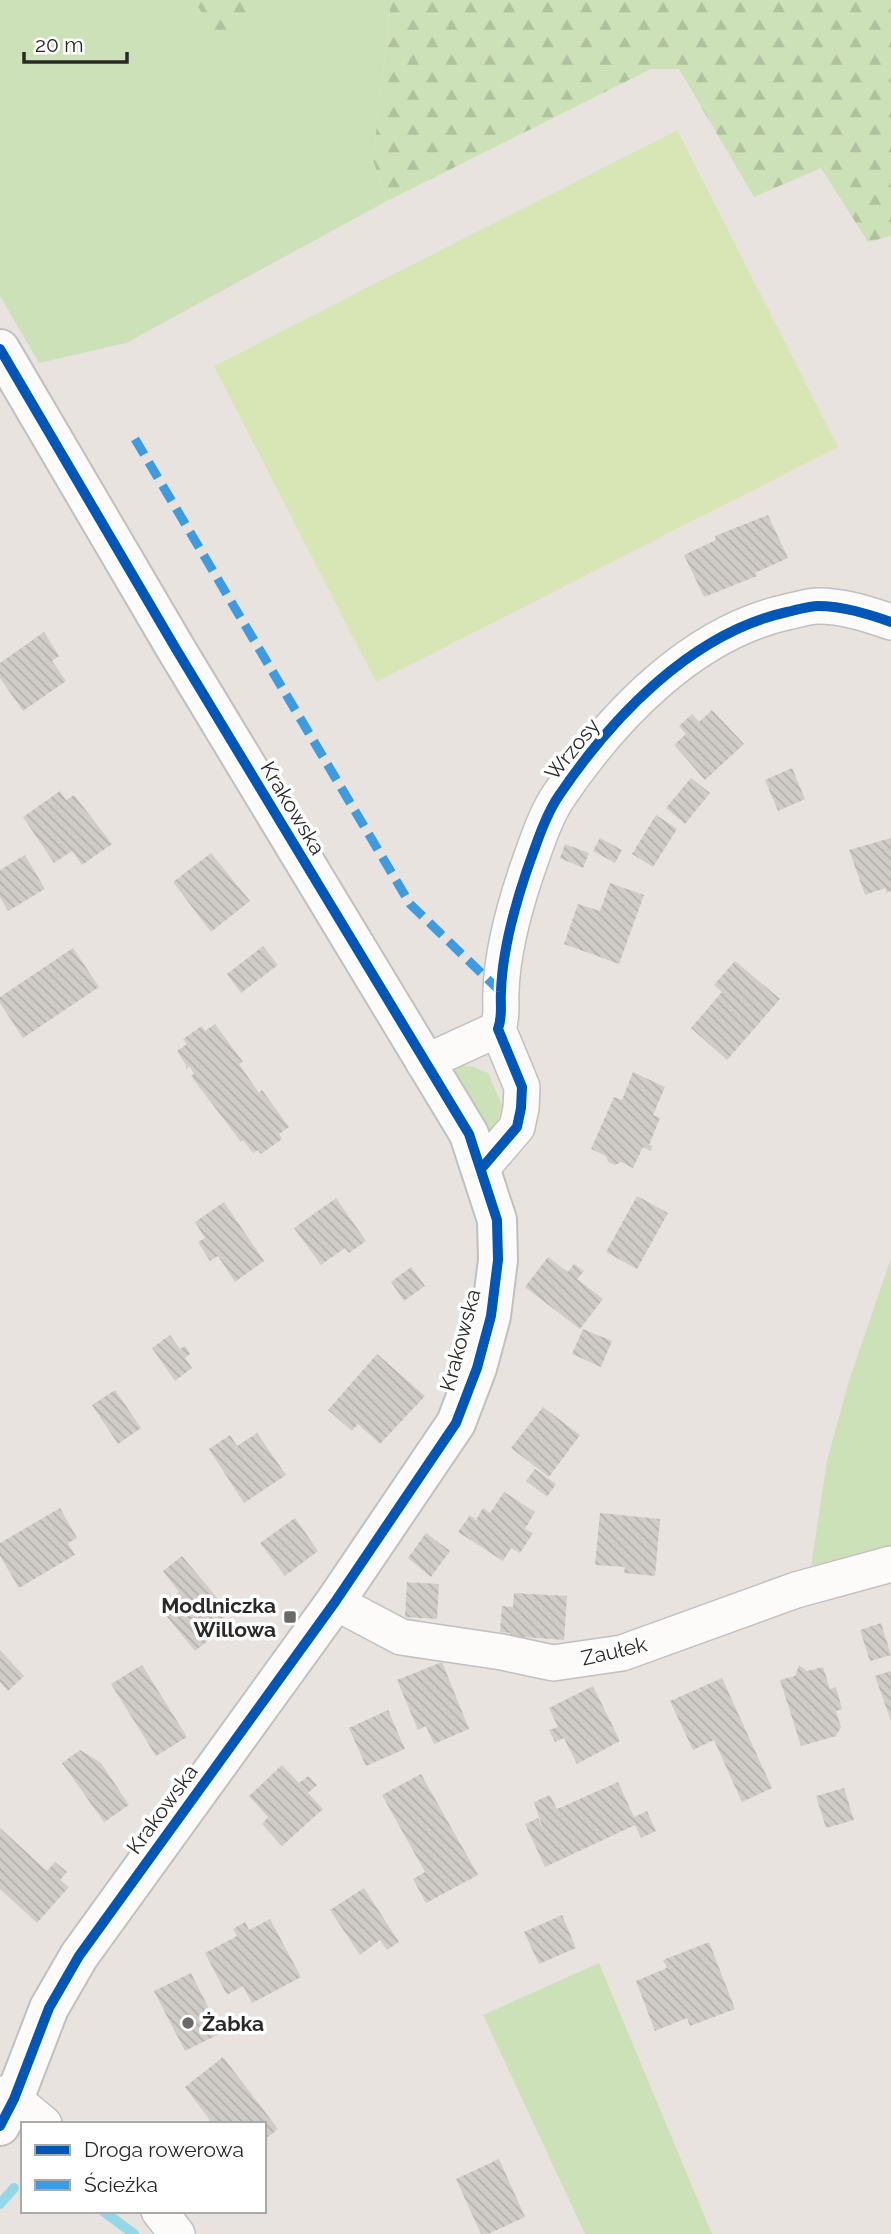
<svg xmlns="http://www.w3.org/2000/svg" width="891" height="2234" font-family="Raleway,sans-serif">
<style>
.grass{fill:#cde1b8}
.forest{fill:url(#forest-firs)}
.pitch{fill:#d8e5b5}
.lines{fill:none;stroke-linecap:round;stroke-linejoin:round}
.stream{stroke:#94d8e7;stroke-width:10}
.building{fill:url(#building-back-hatch)}
.minor-casing{stroke:#c1bfbf;stroke-width:38}
.tertiary-casing{stroke:#c1bfbf;stroke-width:42}
.minor{stroke:#fcfbfa;stroke-width:35}
.tertiary{stroke:#fcfbfa;stroke-width:38}
.quiet{stroke:#3d9ce1;stroke-width:9;stroke-dasharray:18 9;stroke-linecap:butt}
.cycleway-casing{stroke:#fff;stroke-width:15}
.cycleway{stroke:#0057b8;stroke-width:10}
.poi-dot{fill:#6c6a68;stroke:#fff;stroke-width:2.5}
.labels{text-anchor:middle;dominant-baseline:central;stroke-width:7;stroke-linejoin:round;paint-order:stroke}
.street-label{font-size:21px;fill:#292929;stroke:#fff}
.poi-label{font-size:21px;font-weight:bold;fill:#292929;stroke:#fff;text-anchor:end}
</style>
<defs>
<pattern id="forest-firs" width="22" height="20" patternUnits="userSpaceOnUse" patternTransform="scale(1.75)"><rect width="22" height="20" fill="#cde1b8"/><path d="M5 1l3.5 6h-7zM16 11l3.5 6h-7z" fill="#b0c19e"/></pattern>
<pattern id="building-back-hatch" width="6" height="6" patternUnits="userSpaceOnUse" patternTransform="scale(1.75)"><rect width="6" height="6" fill="#d0cdc9"/><path d="M-1 5l2 2M0 0l6 6M5-1l2 2" fill="none" stroke="#b3b0ad"/></pattern>
</defs>
<rect width="100%" height="100%" fill="#e8e3de"/>
<g class="grass">
<polygon points="0,0 391,0 373,160 387,201 126,343 39,363 0,296"/>
<polygon points="458,1065 471,1066 488,1073 502,1105 496,1127 487,1132 451,1072"/>
<polygon points="891,1258 891,1548 811,1566 827,1461 848,1384"/>
<polygon points="599,1963 712,2234 585,2234 483,2015"/>
</g>
<g class="forest">
<polygon points="194,0 246,0 258,20 219,41"/>
<polygon points="391,0 891,0 891,236 868,242 821,168 754,197 679,69 651,69 387,201 373,160"/>
</g>
<polygon class="pitch" points="677,130 838,447 376,682 214,366"/>
<g class="lines">
<g class="stream">
<polyline points="0,2204 14,2188"/>
<polyline points="103,2211 134,2234"/>
</g>
</g>
<g class="building">
<polygon points="768,515 788,558 755,573 757,576 704,597 684,555 716,540 715,536"/>
<polygon points="44,632 59,656 52,661 66,681 23,711 0,678 0,663"/>
<polygon points="712,710 744,744 705,780 674,745 686,734 679,726 692,714 699,722"/>
<polygon points="792,768 805,799 778,811 765,780"/>
<polygon points="691,778 710,793 685,824 666,808"/>
<polygon points="60,791 66,800 74,795 112,844 82,865 72,851 54,863 23,817"/>
<polygon points="656,815 677,829 653,867 632,854"/>
<polygon points="600,838 622,850 615,863 593,851"/>
<polygon points="891,838 891,891 887,893 885,888 865,895 849,850"/>
<polygon points="565,844 589,853 583,868 560,858"/>
<polygon points="211,853 250,901 211,932 173,882"/>
<polygon points="25,855 45,889 8,911 0,897 0,870"/>
<polygon points="610,883 644,895 619,964 564,944 578,904 600,911"/>
<polygon points="263,946 278,965 241,993 227,974"/>
<polygon points="73,948 99,987 23,1038 0,1003 0,997"/>
<polygon points="735,961 780,999 727,1060 691,1028 722,992 714,985"/>
<polygon points="215,1024 243,1062 239,1064 259,1093 262,1090 289,1127 279,1134 282,1139 261,1154 258,1150 253,1153 243,1140 241,1142 191,1076 194,1074 189,1066 186,1069 186,1065 177,1051 187,1044 183,1039 202,1026 205,1031"/>
<polygon points="633,1072 665,1087 653,1115 660,1118 649,1145 652,1146 651,1151 643,1147 633,1168 621,1162 615,1165 608,1162 606,1156 591,1149 614,1097 622,1100"/>
<polygon points="637,1196 668,1213 637,1269 606,1252"/>
<polygon points="336,1198 366,1241 349,1253 345,1248 321,1265 294,1228"/>
<polygon points="224,1202 264,1261 235,1282 218,1256 210,1261 198,1242 205,1238 195,1222"/>
<polygon points="548,1257 568,1272 574,1264 584,1271 577,1279 603,1299 580,1329 525,1287"/>
<polygon points="411,1267 425,1286 404,1301 391,1282"/>
<polygon points="583,1329 612,1341 601,1367 572,1354"/>
<polygon points="170,1335 180,1349 185,1346 190,1354 185,1358 192,1368 175,1381 152,1348"/>
<polygon points="377,1354 425,1396 380,1444 358,1424 352,1431 328,1410"/>
<polygon points="115,1390 141,1428 118,1444 92,1405"/>
<polygon points="543,1407 580,1435 549,1477 511,1448"/>
<polygon points="257,1433 286,1475 244,1503 209,1449 230,1435 237,1446"/>
<polygon points="535,1469 556,1484 547,1497 526,1481"/>
<polygon points="504,1492 535,1512 525,1529 533,1533 520,1553 511,1548 503,1561 458,1532 470,1515 476,1520 483,1508 490,1513"/>
<polygon points="60,1508 77,1538 68,1543 75,1555 19,1588 0,1556 0,1543"/>
<polygon points="600,1513 660,1519 655,1576 624,1573 625,1567 595,1565"/>
<polygon points="295,1518 318,1551 285,1576 260,1543"/>
<polygon points="426,1533 450,1551 431,1577 408,1558"/>
<polygon points="182,1556 230,1613 215,1625 220,1631 195,1651 160,1608 179,1592 163,1571"/>
<polygon points="407,1582 439,1584 437,1619 405,1617"/>
<polygon points="514,1593 567,1596 564,1640 510,1636 511,1633 500,1632 502,1606 513,1607"/>
<polygon points="881,1623 891,1655 870,1661 860,1630"/>
<polygon points="0,1650 24,1676 8,1691 0,1682"/>
<polygon points="442,1662 469,1729 434,1744 426,1726 418,1730 397,1680"/>
<polygon points="142,1665 187,1737 156,1756 111,1684"/>
<polygon points="799,1665 807,1671 823,1667 830,1689 836,1687 842,1709 836,1711 841,1727 836,1736 801,1746 780,1680 795,1676"/>
<polygon points="891,1671 891,1721 875,1676"/>
<polygon points="722,1678 772,1788 742,1802 714,1740 693,1750 670,1701"/>
<polygon points="593,1686 620,1741 577,1764 564,1738 555,1742 549,1730 558,1727 549,1708"/>
<polygon points="388,1710 405,1749 366,1766 349,1728"/>
<polygon points="80,1750 101,1763 129,1805 104,1822 62,1763"/>
<polygon points="282,1765 299,1783 308,1776 317,1785 308,1793 323,1809 282,1846 262,1824 268,1817 249,1796"/>
<polygon points="421,1774 478,1875 426,1903 413,1879 425,1872 382,1795"/>
<polygon points="618,1782 634,1817 647,1811 656,1831 641,1838 635,1825 545,1867 525,1824 538,1818 543,1829 534,1802 550,1795 557,1809"/>
<polygon points="844,1788 854,1820 826,1828 816,1796"/>
<polygon points="0,1828 47,1871 55,1862 67,1872 60,1880 69,1887 37,1923 0,1889"/>
<polygon points="364,1888 399,1942 387,1950 380,1940 360,1955 330,1910"/>
<polygon points="562,1915 576,1948 539,1964 524,1932"/>
<polygon points="270,1919 301,1977 252,2003 243,1986 227,1995 205,1953 237,1936 233,1929 245,1922 249,1930"/>
<polygon points="709,1942 735,2009 690,2026 687,2018 655,2031 636,1981 667,1968 663,1960"/>
<polygon points="191,1973 221,2033 185,2051 154,1991"/>
<polygon points="223,2057 278,2129 264,2140 264,2124 213,2124 185,2087"/>
<polygon points="499,2159 525,2217 488,2234 481,2234 456,2179"/>
</g>
<g class="lines">
<defs>
<g id="minor">
<polyline points="424,1063 498,1029"/>
<path d="M481,1169L517,1127L521,1108L522,1087L498,1029C503,1015 500,1006 501,992C502,954 514,909 526,873C535,848 545,815 560,794C613,716 692,633 787,612C797,610 808,606 818,606C843,606 868,614 891,622"/>
<polyline points="335,1602 401,1637 502,1652 553,1663 622,1653 796,1590 891,1564"/>
<polyline points="0,2094 14,2099 44,2124"/>
<polyline points="159,2211 177,2234"/>
</g>
<polyline id="tertiary" points="0,349 176,649 469,1134 497,1220 498,1260 491,1316 477,1368 456,1423 335,1602 79,1956 49,2008 14,2099 0,2126"/>
</defs>
<use href="#minor" class="minor-casing"/>
<use href="#tertiary" class="tertiary-casing"/>
<use href="#minor" class="minor"/>
<use href="#tertiary" class="tertiary"/>
<polyline class="quiet" points="135,439 410,904 501,992"/>
<defs>
<g id="cycleway">
<polyline points="0,349 176,649 469,1134 497,1220 498,1260 491,1316 477,1368 456,1423 335,1602 79,1956 49,2008 14,2099 0,2126"/>
<path d="M481,1169L517,1127L521,1108L522,1087L498,1029C503,1015 500,1006 501,992C502,954 514,909 526,873C535,848 545,815 560,794C613,716 692,633 787,612C797,610 808,606 818,606C843,606 868,614 891,622"/>
</g>
</defs>
<use href="#cycleway" class="cycleway-casing"/>
<use href="#cycleway" class="cycleway"/>
</g>
<g class="poi-dot">
<rect x="283" y="1610" width="14" height="14" rx="3.5"/>
<circle cx="188" cy="2023" r="7"/>
</g>
<g class="labels">
<g class="street-label">
<text transform="translate(572 749) rotate(-51)">Wrzosy</text>
<text transform="translate(293 808) rotate(59)">Krakowska</text>
<text transform="translate(460 1340) rotate(-75)">Krakowska</text>
<text transform="translate(614 1651) rotate(-13)">Zaułek</text>
<text transform="translate(162 1809) rotate(-54)">Krakowska</text>
</g>
<g class="poi-label">
<text x="276" y="1605">Modlniczka<tspan x="276" dy="24">Willowa</tspan></text>
<text x="202" y="2023" text-anchor="start">Żabka</text>
</g>
</g>
<rect x="21" y="2122" width="245" height="91" fill="#ffffff" stroke="#a9a9a9" stroke-width="2"/>
<rect x="35" y="2145" width="35" height="10" fill="#0057b8" stroke="#a9a9a9" stroke-width="2"/>
<text x="84" y="2157" font-size="21" fill="#292929">Droga rowerowa</text>
<rect x="35" y="2180" width="35" height="10" fill="#3d9ce1" stroke="#a9a9a9" stroke-width="2"/>
<text x="84" y="2192" font-size="21" fill="#292929">Ścieżka</text>
<path d="M24 52v10h103v-10" fill="none" stroke="#292929" stroke-width="3.5"/>
<text x="35" y="52" font-size="21" fill="#292929" stroke="#ffffff" stroke-width="5" paint-order="stroke">20 m</text>
</svg>
